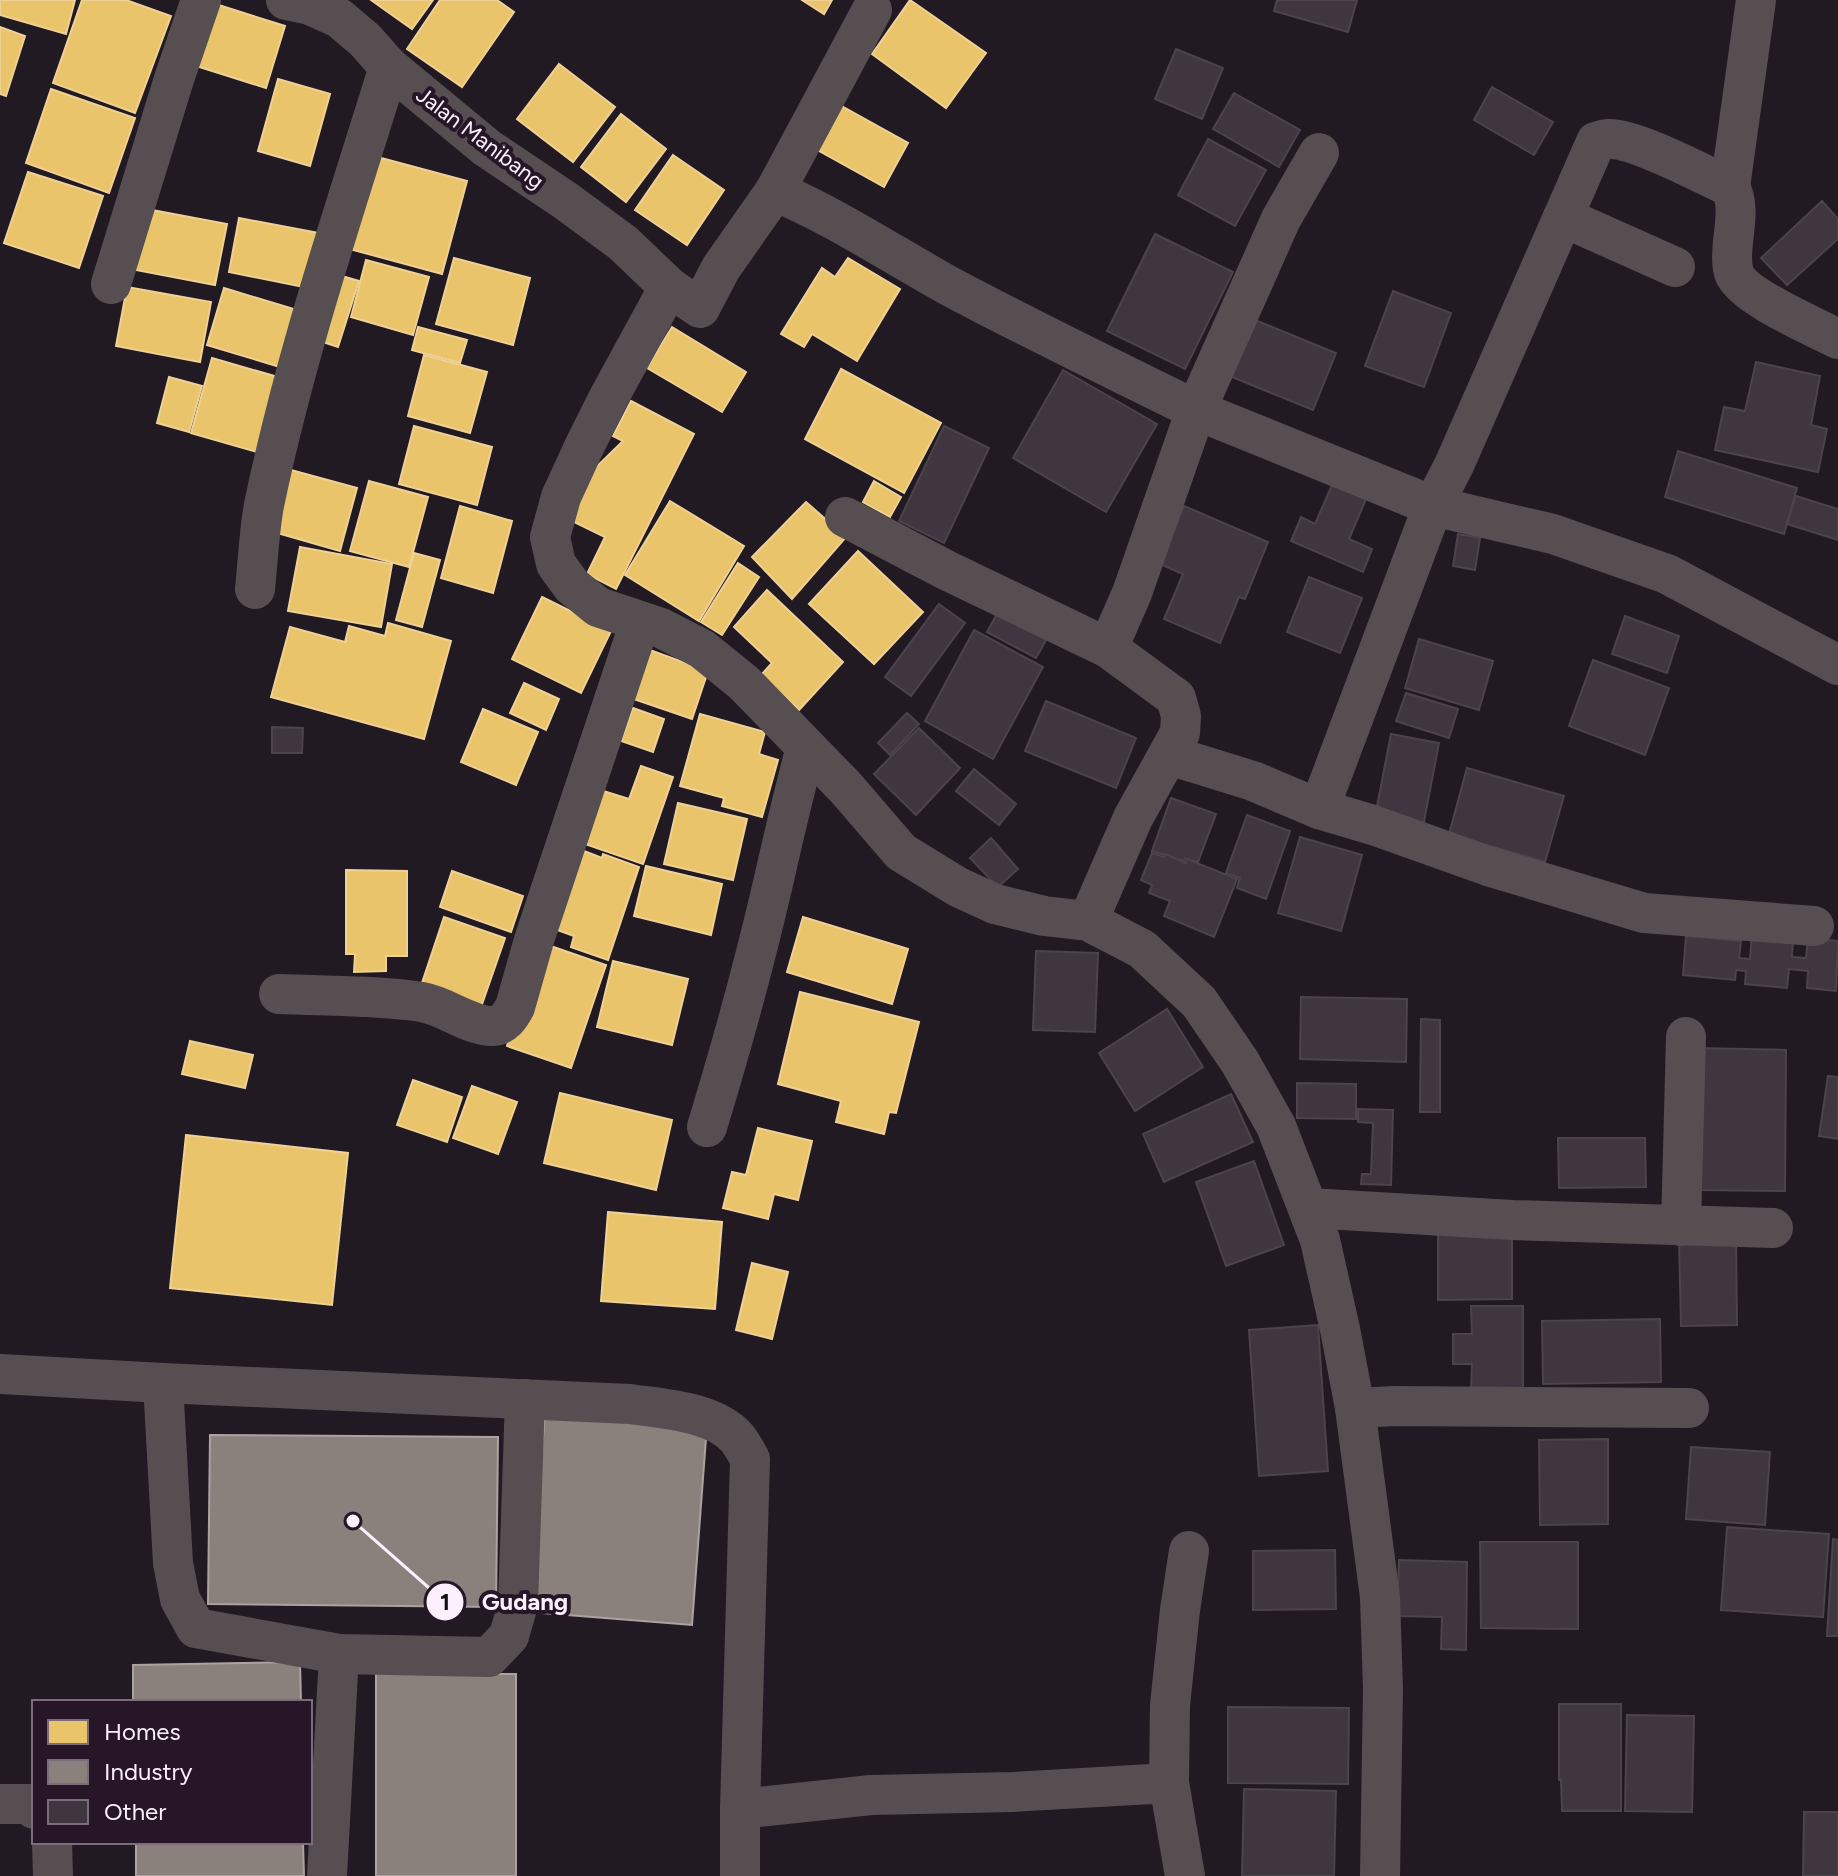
<svg xmlns="http://www.w3.org/2000/svg" width="1838" height="1876" font-family="Figtree,sans-serif">
<style>
.homes{fill:#e9c46a;stroke:#efd196;stroke-width:2}
.industry{fill:#8a817c;stroke:#aca2a2;stroke-width:2}
.building{fill:#3f3640;stroke:#4b444b;stroke-width:2}
.lines{fill:none;stroke-linecap:round;stroke-linejoin:round}
.minor{stroke:#574e51;stroke-width:40}
.labels{text-anchor:middle;dominant-baseline:central;stroke-width:8;stroke-linejoin:round;paint-order:stroke}
.street-label{font-size:22px;fill:#fcf0fc;stroke:#261627}
.leader{fill:none;stroke:#fcf0fc;stroke-width:3}
.callout-dot{fill:#fcf0fc;stroke:#261627;stroke-width:3}
.mark-label{font-size:24px;text-anchor:middle;font-weight:bold;fill:#111}
.callout-label{font-size:24px;text-anchor:middle;font-weight:bold;fill:#fcf0fc;stroke:#261627;stroke-width:8;stroke-linejoin:round;paint-order:stroke}
</style>
<rect width="100%" height="100%" fill="#221a23"/>
<g class="homes">
<polygon points="0,0 75,0 66,34 0,15"/>
<polygon points="82,0 126,0 171,16 135,113 53,83"/>
<polygon points="371,0 433,0 412,29"/>
<polygon points="440,0 497,0 514,12 462,87 407,49"/>
<polygon points="802,0 832,0 824,14"/>
<polygon points="910,0 986,53 946,108 872,54"/>
<polygon points="206,1 285,26 266,88 187,63"/>
<polygon points="0,27 25,36 6,96 0,94"/>
<polygon points="559,64 615,107 573,162 517,119"/>
<polygon points="278,79 330,94 310,166 258,151"/>
<polygon points="51,89 135,118 109,193 26,163"/>
<polygon points="838,104 908,143 884,187 814,148"/>
<polygon points="621,114 666,149 626,202 581,167"/>
<polygon points="370,155 467,181 442,274 346,248"/>
<polygon points="673,155 724,190 687,245 635,210"/>
<polygon points="28,172 103,196 79,268 4,243"/>
<polygon points="147,209 227,224 215,285 136,270"/>
<polygon points="239,218 319,233 309,288 229,272"/>
<polygon points="454,258 530,278 513,345 436,324"/>
<polygon points="848,258 900,289 857,361 812,334 804,347 781,334 822,268 835,277"/>
<polygon points="366,260 429,277 413,335 351,317"/>
<polygon points="335,274 359,281 338,347 314,339"/>
<polygon points="127,287 211,302 200,362 116,346"/>
<polygon points="224,288 300,311 283,368 207,345"/>
<polygon points="418,327 467,340 460,363 412,350"/>
<polygon points="672,327 746,372 722,412 647,368"/>
<polygon points="424,355 487,372 470,433 408,416"/>
<polygon points="212,358 278,377 257,452 191,433"/>
<polygon points="841,369 941,423 904,493 805,439"/>
<polygon points="169,377 202,386 189,432 157,423"/>
<polygon points="631,401 694,434 616,589 587,574 605,537 566,518 587,476 623,441 613,436"/>
<polygon points="414,426 492,447 477,505 399,484"/>
<polygon points="291,470 357,488 340,551 274,532"/>
<polygon points="369,481 428,497 409,567 350,551"/>
<polygon points="874,481 901,497 890,517 863,502"/>
<polygon points="670,501 744,546 699,621 625,575"/>
<polygon points="806,502 846,537 792,599 752,557"/>
<polygon points="460,506 512,521 493,593 441,578"/>
<polygon points="300,547 392,564 381,627 288,611"/>
<polygon points="858,551 923,612 874,664 809,604"/>
<polygon points="414,553 440,560 422,627 396,620"/>
<polygon points="738,563 759,577 722,635 701,622"/>
<polygon points="767,590 843,662 799,710 761,675 772,663 734,627"/>
<polygon points="542,597 611,631 581,693 512,659"/>
<polygon points="388,623 451,641 424,739 271,697 290,627 345,642 349,626 385,636"/>
<polygon points="647,649 708,671 692,719 631,698"/>
<polygon points="524,683 559,699 546,730 510,713"/>
<polygon points="633,708 664,719 653,752 621,741"/>
<polygon points="483,709 538,732 516,785 461,762"/>
<polygon points="700,714 765,732 759,754 778,760 762,817 722,806 724,798 680,786"/>
<polygon points="641,766 673,777 643,864 579,842 597,789 629,799"/>
<polygon points="678,803 747,819 733,880 664,864"/>
<polygon points="584,851 602,858 603,854 639,867 608,960 571,947 574,936 557,930"/>
<polygon points="646,866 722,884 711,935 634,916"/>
<polygon points="346,870 407,871 407,956 386,956 386,971 354,972 355,954 346,954"/>
<polygon points="452,871 523,896 511,932 440,907"/>
<polygon points="444,917 505,938 480,1010 420,989"/>
<polygon points="803,917 908,949 892,1004 787,972"/>
<polygon points="542,943 606,965 571,1068 507,1046"/>
<polygon points="613,961 688,979 672,1045 597,1027"/>
<polygon points="800,992 919,1022 896,1113 889,1112 884,1134 836,1122 841,1101 778,1084"/>
<polygon points="190,1041 253,1055 245,1088 182,1074"/>
<polygon points="413,1080 462,1097 447,1142 397,1125"/>
<polygon points="472,1086 517,1102 498,1154 453,1138"/>
<polygon points="560,1093 672,1120 656,1190 544,1163"/>
<polygon points="758,1128 812,1141 798,1200 774,1194 768,1219 723,1208 732,1172 746,1175"/>
<polygon points="186,1135 348,1153 332,1305 170,1288"/>
<polygon points="608,1212 722,1222 715,1309 601,1301"/>
<polygon points="752,1263 788,1272 772,1339 736,1330"/>
</g>
<g class="industry">
<polygon points="545,1412 707,1425 692,1625 530,1612"/>
<polygon points="210,1435 498,1437 496,1607 208,1604"/>
<polygon points="300,1662 301,1702 133,1702 133,1665"/>
<rect x="376" y="1674" width="140" height="202"/>
<polygon points="136,1842 303,1842 304,1876 136,1876"/>
</g>
<g class="building">
<polygon points="1277,0 1357,0 1348,32 1274,11"/>
<polygon points="1176,49 1223,68 1202,119 1155,99"/>
<polygon points="1492,87 1553,122 1534,155 1474,120"/>
<polygon points="1234,93 1300,130 1279,167 1213,129"/>
<polygon points="1208,139 1266,170 1235,226 1178,195"/>
<polygon points="1822,201 1838,219 1838,239 1787,285 1761,258"/>
<polygon points="1155,234 1233,272 1185,369 1107,331"/>
<polygon points="1393,291 1451,313 1424,387 1365,366"/>
<polygon points="1250,318 1336,353 1313,410 1227,375"/>
<polygon points="1756,362 1820,376 1811,425 1827,429 1818,472 1715,450 1724,407 1745,411"/>
<polygon points="1063,370 1157,424 1106,512 1013,458"/>
<polygon points="944,426 989,448 944,543 899,521"/>
<polygon points="1678,451 1797,488 1784,534 1665,497"/>
<polygon points="1332,485 1366,499 1349,539 1372,549 1363,572 1291,541 1301,517 1315,524"/>
<polygon points="1796,496 1838,509 1838,540 1787,524"/>
<polygon points="1184,506 1268,542 1245,599 1239,597 1220,643 1164,619 1183,574 1160,564"/>
<polygon points="1458,534 1480,538 1475,570 1453,566"/>
<polygon points="1309,577 1362,598 1340,653 1287,632"/>
<polygon points="1004,601 1053,628 1036,658 987,632"/>
<polygon points="939,604 965,623 911,696 885,677"/>
<polygon points="1625,616 1679,636 1667,673 1612,654"/>
<polygon points="974,630 1043,667 993,759 925,721"/>
<polygon points="1419,639 1493,661 1479,710 1405,688"/>
<polygon points="1593,660 1669,688 1645,755 1569,726"/>
<polygon points="1406,693 1458,709 1449,738 1396,721"/>
<polygon points="1046,701 1136,738 1116,788 1025,751"/>
<polygon points="907,713 919,724 890,755 878,743"/>
<polygon points="272,727 303,728 302,753 272,753"/>
<polygon points="919,728 960,768 916,815 874,774"/>
<polygon points="1391,734 1439,743 1422,832 1374,822"/>
<polygon points="1467,768 1564,796 1545,862 1449,834"/>
<polygon points="974,769 1016,804 999,825 956,791"/>
<polygon points="1171,798 1216,814 1198,862 1185,858 1184,861 1152,851"/>
<polygon points="1247,815 1290,831 1266,899 1237,888 1240,878 1226,873"/>
<polygon points="1300,837 1362,855 1341,931 1278,913"/>
<polygon points="991,838 1018,869 998,887 970,858"/>
<polygon points="1152,853 1164,857 1165,854 1186,863 1187,859 1237,879 1214,937 1164,916 1170,901 1149,893 1152,885 1141,880"/>
<polygon points="1752,935 1793,938 1792,957 1806,958 1808,938 1838,941 1836,991 1807,988 1808,971 1789,969 1787,988 1745,984 1746,971 1736,970 1735,980 1683,975 1686,936 1741,941 1739,958 1750,959"/>
<polygon points="1036,951 1098,953 1095,1032 1033,1030"/>
<polygon points="1301,997 1407,999 1406,1062 1300,1059"/>
<polygon points="1167,1009 1203,1067 1135,1111 1099,1053"/>
<polygon points="1421,1019 1440,1020 1440,1112 1420,1112"/>
<polygon points="1698,1048 1786,1050 1785,1191 1697,1190"/>
<polygon points="1828,1076 1838,1077 1838,1139 1819,1136"/>
<polygon points="1297,1083 1356,1084 1356,1119 1297,1118"/>
<polygon points="1231,1094 1253,1142 1164,1182 1143,1134"/>
<polygon points="1358,1109 1393,1110 1391,1185 1361,1184 1362,1174 1371,1174 1373,1123 1358,1122"/>
<polygon points="1558,1138 1645,1138 1646,1187 1559,1188"/>
<polygon points="1254,1161 1284,1245 1226,1266 1196,1182"/>
<polygon points="1438,1221 1512,1221 1512,1299 1438,1300"/>
<polygon points="1736,1239 1737,1325 1681,1326 1679,1240"/>
<polygon points="1471,1306 1523,1306 1523,1392 1471,1392 1472,1364 1453,1364 1453,1334 1472,1334"/>
<polygon points="1660,1319 1661,1382 1543,1384 1542,1321"/>
<polygon points="1318,1325 1328,1471 1259,1476 1249,1330"/>
<polygon points="1608,1439 1608,1524 1540,1525 1539,1440"/>
<polygon points="1691,1447 1770,1452 1765,1525 1686,1519"/>
<polygon points="1727,1527 1829,1534 1823,1617 1721,1610"/>
<polygon points="1833,1539 1838,1540 1838,1636 1827,1636"/>
<polygon points="1480,1542 1578,1542 1578,1629 1481,1628"/>
<polygon points="1335,1550 1336,1609 1253,1610 1253,1551"/>
<polygon points="1399,1560 1467,1562 1466,1650 1441,1649 1442,1617 1397,1616"/>
<polygon points="1559,1704 1621,1704 1621,1811 1562,1811 1561,1780 1559,1780"/>
<polygon points="1228,1707 1349,1708 1348,1784 1228,1783"/>
<polygon points="1627,1715 1694,1716 1692,1812 1625,1811"/>
<polygon points="1244,1789 1336,1791 1334,1876 1242,1876"/>
<polygon points="1804,1812 1838,1812 1838,1876 1803,1876"/>
</g>
<g class="lines">
<g class="minor">
<path d="M286,0L310,5L339,18L365,40L389,67L487,148L566,201L623,243L669,287L700,308L721,268L775,191C836,217 893,255 951,287C1032,330 1114,370 1196,410L1132,593L1108,648L1176,698L1181,716L1180,733L1133,818L1088,921"/>
<polyline points="1319,153 1281,219 1196,410 1433,506 1553,534 1667,574 1838,665"/>
<polyline points="1730,187 1756,0"/>
<polyline points="775,191 872,10"/>
<polyline points="1563,217 1675,267"/>
<polyline points="111,284 174,79 201,0"/>
<polyline points="669,287 609,397 584,447 561,497 550,537 556,564 572,586 598,607 661,628 702,649 744,683 846,788 901,852 958,887 995,904 1044,916 1088,921 1142,949 1199,1002 1240,1062 1276,1126 1320,1240 1340,1329 1355,1408 1380,1597 1383,1689 1380,1876"/>
<polyline points="845,517 946,570 1108,648"/>
<path d="M255,589C258,561 259,532 264,505C295,356 344,212 389,67"/>
<path d="M1169,755L1253,781L1319,809L1433,506L1455,463L1596,142C1600,141 1604,139 1608,139C1633,137 1705,175 1730,187C1739,203 1735,223 1733,242C1732,251 1731,263 1734,273C1742,296 1815,327 1838,339"/>
<polyline points="1319,809 1373,825 1488,866 1644,913 1814,926"/>
<path d="M279,994C326,996 375,995 422,1002C445,1006 470,1026 492,1026C504,1026 510,1016 515,1007L534,940L640,622"/>
<path d="M707,1127C732,1045 755,962 774,879C784,835 794,791 806,748"/>
<polyline points="1309,1208 1512,1220 1773,1228"/>
<polyline points="1681,1226 1686,1037"/>
<path d="M0,1374L163,1383L630,1404C663,1409 713,1411 737,1438C742,1444 746,1452 750,1459L740,1809V1876"/>
<polyline points="163,1383 173,1563 180,1599 196,1628 339,1654 489,1657 509,1636 518,1604 525,1399"/>
<polyline points="1355,1408 1395,1406 1689,1408"/>
<polyline points="1169,1783 1170,1705 1180,1610 1189,1551"/>
<polyline points="0,1804 30,1804 34,1809"/>
<polyline points="740,1809 871,1795 1013,1792 1169,1783 1185,1876"/>
<polyline points="52,1842 53,1876"/>
<polyline points="327,1876 339,1654"/>
</g>
</g>
<g class="labels">
<g class="street-label">
<text transform="translate(480 138) rotate(37)">Jalan Manibang</text>
</g>
</g>
<path class="leader" d="M353 1521L445 1602"/>
<g class="callout-dot">
<circle cx="353" cy="1521" r="8"/>
<circle cx="445" cy="1602" r="20"/>
</g>
<g class="mark-label">
<text x="445" y="1610">1</text>
</g>
<g class="callout-label">
<text x="525" y="1610">Gudang</text>
</g>
<rect x="32" y="1700" width="280" height="144" fill="#261627" stroke="#7c6d7c" stroke-width="2"/>
<rect x="48" y="1720" width="40" height="24" fill="#e9c46a" stroke="#7c6d7c" stroke-width="2"/>
<text x="104" y="1740" font-size="24" fill="#fcf0fc">Homes</text>
<rect x="48" y="1760" width="40" height="24" fill="#8a817c" stroke="#7c6d7c" stroke-width="2"/>
<text x="104" y="1780" font-size="24" fill="#fcf0fc">Industry</text>
<rect x="48" y="1800" width="40" height="24" fill="#3f3640" stroke="#7c6d7c" stroke-width="2"/>
<text x="104" y="1820" font-size="24" fill="#fcf0fc">Other</text>
</svg>
